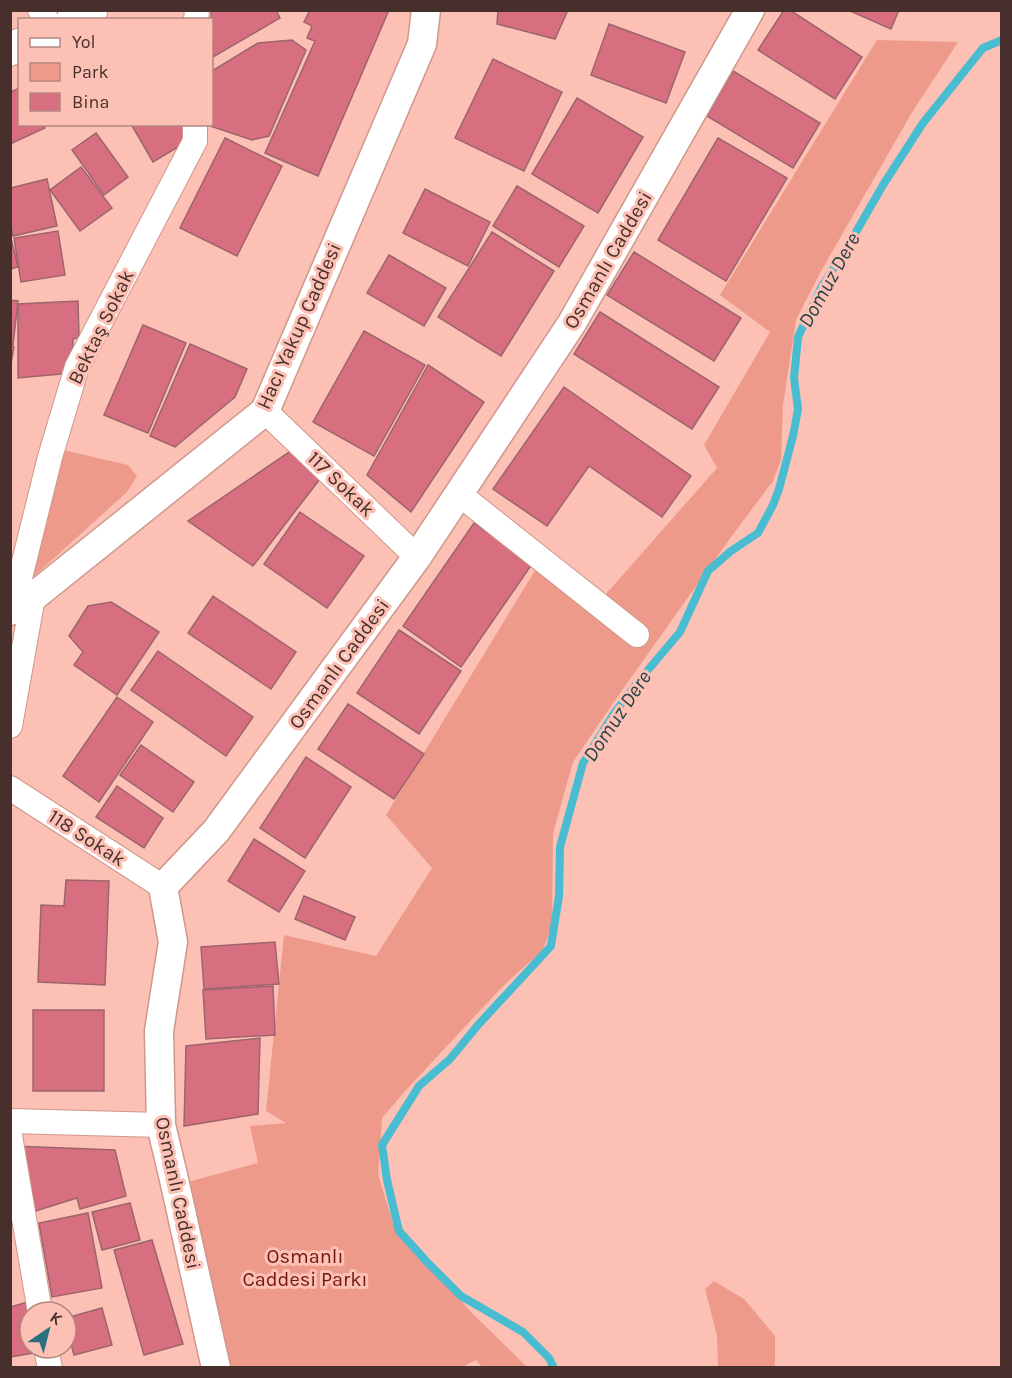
<svg xmlns="http://www.w3.org/2000/svg" width="1012" height="1378" font-family="Karla,sans-serif">
<style>
.green{fill:#ee9a8a}
.lines{fill:none;stroke-linecap:round;stroke-linejoin:round}
.stream{stroke:#48bcd0;stroke-width:8}
.building{fill:#d86f80;stroke:#9c656c;stroke-width:1.5}
.minor-casing{stroke:#cf978c;stroke-width:26}
.tertiary-casing{stroke:#cf978c;stroke-width:31}
.secondary-casing{stroke:#cf978c;stroke-width:35}
.minor{stroke:#fff;stroke-width:24}
.tertiary{stroke:#fff;stroke-width:28}
.secondary{stroke:#fff;stroke-width:33}
.labels{text-anchor:middle;dominant-baseline:central;stroke-width:6;stroke-linejoin:round;paint-order:stroke}
.street-label{font-size:20px;fill:#47302b;stroke:#fcc0b5}
.park-label{font-size:20px;fill:#74160a;stroke:#fcc0b5}
.water-label{font-size:21px;font-style:italic;fill:#284247;stroke:#fcc0b5}
</style>
<rect width="100%" height="100%" fill="#fcc0b5"/>
<g class="green">
<polygon points="877,40 958,42 911,114 820,273 796,320 783,405 781,460 773,481 731,537 618,696 573,762 553,833 552,927 542,951 502,987 406,1090 382,1118 378,1174 393,1223 470,1311 527,1367 482,1367 476,1360 460,1368 226,1367 184,1183 258,1163 250,1126 286,1123 266,1111 284,935 376,956 432,868 386,815 539,564 606,594 717,468 704,445 770,332 720,295"/>
<polygon points="63,450 128,465 137,476 127,492 32,578"/>
<polygon points="714,1281 744,1299 775,1336 775,1367 718,1367 717,1336 705,1289"/>
</g>
<g class="lines">
<polyline class="stream" points="554,1368 549,1358 523,1332 461,1296 427,1262 399,1231 387,1180 382,1145 419,1086 450,1059 478,1025 551,946 559,896 560,847 583,763 613,715 637,683 680,632 708,571 731,551 758,533 773,505 779,489 793,436 798,409 794,378 798,337 821,288 849,244 883,185 923,123 983,48 1002,40"/>
</g>
<g class="building">
<polygon points="211,10 276,10 280,18 213,57"/>
<polygon points="310,10 389,10 318,176 265,153 315,41 307,38 312,26 304,22"/>
<polygon points="498,10 568,10 555,39 497,24"/>
<polygon points="784,10 790,10 862,57 835,99 758,50"/>
<polygon points="848,10 899,10 891,29"/>
<polygon points="609,24 685,52 666,103 591,75"/>
<polygon points="292,40 306,50 269,136 252,140 207,125 212,124 212,71 258,43"/>
<polygon points="493,59 562,92 524,171 455,138"/>
<polygon points="733,71 820,123 793,168 707,116"/>
<polygon points="20,88 20,124 43,124 45,128 10,144 10,92"/>
<polygon points="577,98 643,137 598,213 532,174"/>
<polygon points="131,124 188,124 188,141 153,162"/>
<polygon points="96,133 128,177 104,195 72,150"/>
<polygon points="225,138 282,166 237,256 180,228"/>
<polygon points="718,138 787,178 726,281 658,240"/>
<polygon points="81,167 112,208 80,231 50,190"/>
<polygon points="47,179 57,226 13,236 10,223 10,188"/>
<polygon points="517,186 584,226 559,267 493,226"/>
<polygon points="425,189 490,222 468,266 403,233"/>
<polygon points="58,231 65,275 21,282 14,238"/>
<polygon points="492,232 554,271 501,356 438,317"/>
<polygon points="10,234 18,267 10,269"/>
<polygon points="634,252 741,318 714,361 607,295"/>
<polygon points="389,255 446,288 424,326 367,293"/>
<polygon points="10,300 18,301 13,345 10,344"/>
<polygon points="78,301 79,337 73,339 72,373 18,378 18,304"/>
<polygon points="600,312 719,387 692,429 574,354"/>
<polygon points="143,325 186,343 148,433 104,415"/>
<polygon points="364,331 425,365 374,456 313,422"/>
<polygon points="190,344 247,369 235,397 175,447 150,436"/>
<polygon points="10,346 14,347 10,369"/>
<polygon points="428,365 484,402 411,512 367,475"/>
<polygon points="564,387 691,476 662,517 589,466 547,526 493,489"/>
<polygon points="295,448 323,475 253,566 188,521"/>
<polygon points="300,512 364,556 327,608 264,564"/>
<polygon points="474,523 532,564 461,667 403,626"/>
<polygon points="213,596 296,652 271,689 188,633"/>
<polygon points="111,602 159,632 117,695 74,665 83,652 69,636 88,606"/>
<polygon points="399,630 461,671 419,734 357,693"/>
<polygon points="158,651 253,717 226,756 131,690"/>
<polygon points="117,697 153,722 99,802 63,776"/>
<polygon points="348,704 424,754 394,799 318,749"/>
<polygon points="141,745 194,782 173,812 120,775"/>
<polygon points="306,757 351,787 305,858 260,828"/>
<polygon points="117,786 163,818 144,848 96,817"/>
<polygon points="254,839 305,871 279,912 228,881"/>
<polygon points="66,880 109,881 105,985 38,982 41,905 64,906"/>
<polygon points="304,896 355,917 345,940 295,919"/>
<polygon points="275,942 279,984 204,989 201,947"/>
<polygon points="273,986 275,1035 206,1039 203,990"/>
<rect x="33" y="1010" width="71" height="81"/>
<polygon points="260,1038 258,1114 184,1126 186,1046"/>
<polygon points="13,1146 115,1150 126,1196 80,1209 77,1198 29,1213"/>
<polygon points="130,1203 140,1240 102,1250 92,1212"/>
<polygon points="88,1213 102,1288 52,1297 39,1223"/>
<polygon points="152,1240 183,1344 144,1355 114,1250"/>
<polygon points="31,1301 30,1348 39,1348 39,1352 10,1357 10,1307"/>
<polygon points="102,1308 112,1345 74,1355 66,1325 66,1318"/>
</g>
<g class="lines">
<defs>
<g id="minor">
<polyline points="40,10 47,20"/>
<polyline points="196,20 197,10"/>
<polyline points="265,411 417,557"/>
<polyline points="459,494 637,635"/>
<polyline points="12,610 50,457 77,367 195,141 195,124"/>
<polyline points="10,726 33,597"/>
<polyline points="10,788 163,887"/>
<polyline points="10,1121 161,1125"/>
<polyline points="10,1136 40,1312"/>
<polyline points="46,1348 50,1368"/>
</g>
<g id="tertiary">
<polyline points="10,611 33,597 265,411 422,44 426,10"/>
<polyline points="216,1368 173,1175 161,1125 159,1031 173,942 163,887 216,831 417,557 572,323 750,10"/>
</g>
<g id="secondary">
<polyline points="73,20 91,10"/>
<polyline points="10,49 20,45"/>
</g>
</defs>
<use href="#minor" class="minor-casing"/>
<use href="#tertiary" class="tertiary-casing"/>
<use href="#secondary" class="secondary-casing"/>
<use href="#minor" class="minor"/>
<use href="#tertiary" class="tertiary"/>
<use href="#secondary" class="secondary"/>
</g>
<g class="labels">
<g class="street-label">
<text transform="translate(608 260) rotate(-60)">Osmanlı Caddesi</text>
<text transform="translate(299 326) rotate(-66)">Hacı Yakup Caddesi</text>
<text transform="translate(101 327) rotate(-64)">Bektaş Sokak</text>
<text transform="translate(341 484) rotate(44)">117 Sokak</text>
<text transform="translate(339 664) rotate(-54)">Osmanlı Caddesi</text>
<text transform="translate(87 838) rotate(33)">118 Sokak</text>
<text transform="translate(178 1193) rotate(78)">Osmanlı Caddesi</text>
</g>
<g class="park-label">
<text x="305" y="1256">Osmanlı<tspan x="305" dy="23">Caddesi Parkı</tspan></text>
</g>
<g class="water-label">
<text transform="translate(829 280) rotate(-61)">Domuz Dere</text>
<text transform="translate(617 716) rotate(-56)">Domuz Dere</text>
</g>
</g>
<rect width="1012" height="1378" fill="none" stroke="#47302b" stroke-width="24"/>
<rect x="18" y="18" width="195" height="108" fill="#fcc0b5" stroke="#b4867e" stroke-width="1.5"/>
<rect x="30" y="38" width="30" height="9" fill="#ffffff" stroke="#b4867e" stroke-width="1.5"/>
<text x="72" y="48" font-size="18" fill="#47302b">Yol</text>
<rect x="30" y="63" width="30" height="18" fill="#ee9a8a" stroke="#b4867e" stroke-width="1.5"/>
<text x="72" y="78" font-size="18" fill="#47302b">Park</text>
<rect x="30" y="93" width="30" height="18" fill="#d86f80" stroke="#b4867e" stroke-width="1.5"/>
<text x="72" y="108" font-size="18" fill="#47302b">Bina</text>
<g transform="translate(48 1330) rotate(35)"><circle r="28" fill="#fcc0b5" stroke="#b4867e" stroke-width="1.5"/>
<path d="M0-4.5L10 22L0 15L-10 22Z" fill="#2a717e"/>
<text y="-9" font-size="16" font-weight="bold" text-anchor="middle" fill="#47302b">K</text>
</g>
</svg>
